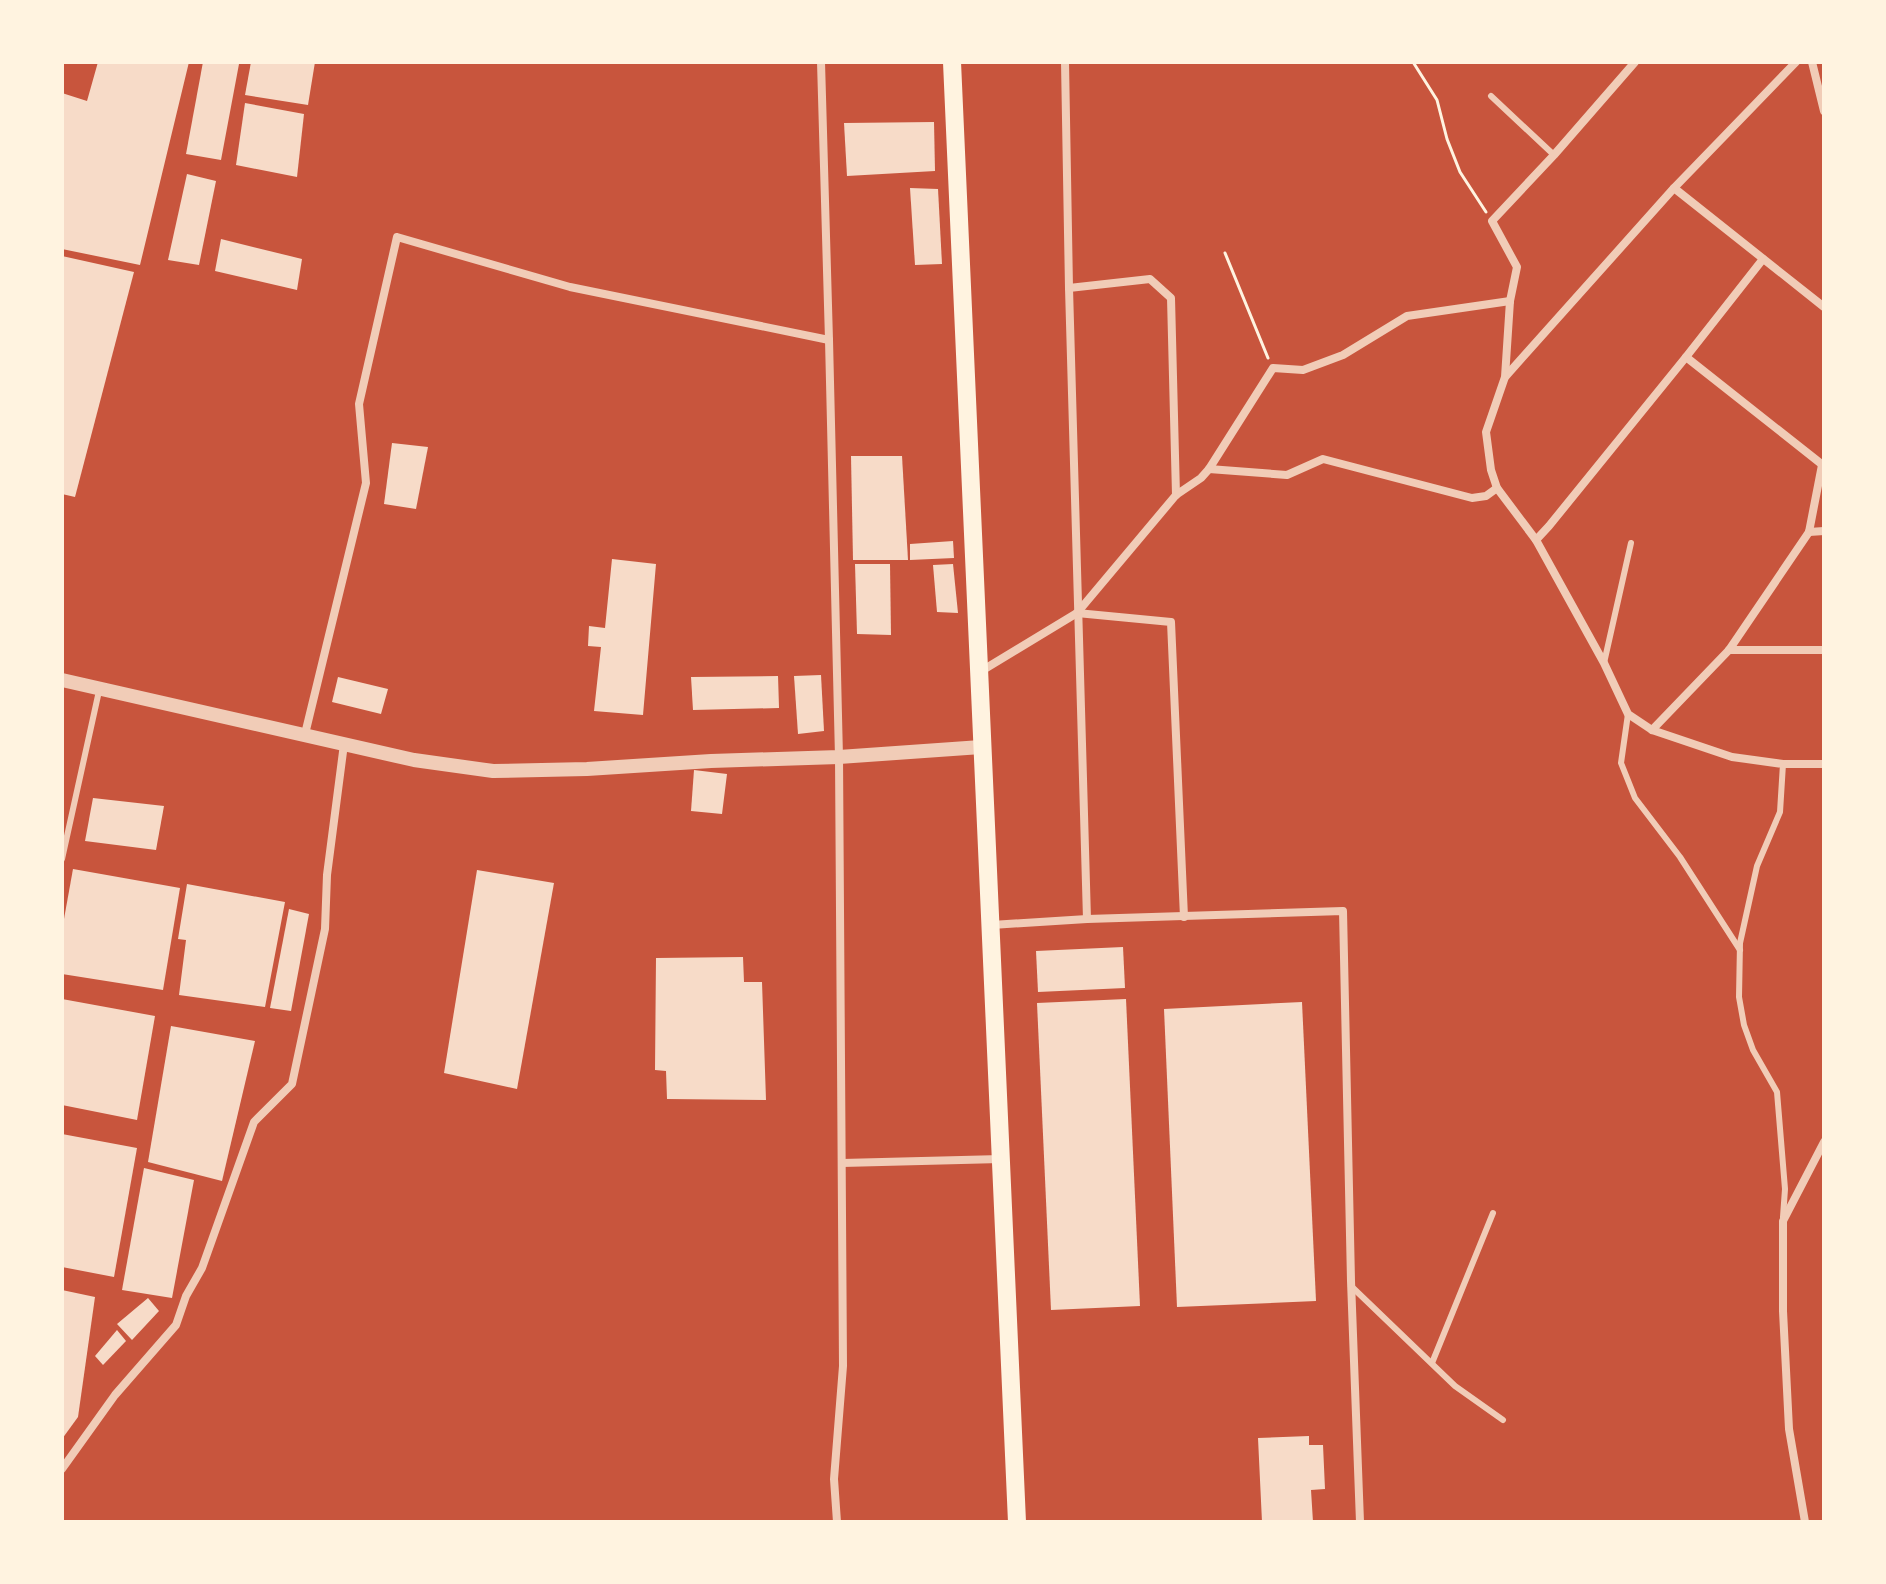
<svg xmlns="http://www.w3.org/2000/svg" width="1886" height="1584" font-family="'Space Grotesk',sans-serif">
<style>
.building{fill:#f7dbc8}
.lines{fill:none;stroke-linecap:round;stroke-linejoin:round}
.path{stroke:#fff3e0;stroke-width:3}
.service{stroke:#f1ccb7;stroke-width:6}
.minor{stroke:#f1ccb7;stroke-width:8}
.tertiary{stroke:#f1ccb7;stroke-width:14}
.trunk{stroke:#fff3e0;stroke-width:18}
</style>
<rect width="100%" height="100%" fill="#c8553d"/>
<g class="building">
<polygon points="98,62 189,62 140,265 62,249 62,93 87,101"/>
<polygon points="203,62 239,64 221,160 186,154"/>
<polygon points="251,62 315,62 308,105 245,95"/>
<polygon points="245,103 304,114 297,177 236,165"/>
<polygon points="934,122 935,171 847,176 844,123"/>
<polygon points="187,174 216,181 199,265 168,260"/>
<polygon points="910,188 938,189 942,264 915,265"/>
<polygon points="221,239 302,259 297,290 215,271"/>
<polygon points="62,256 134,272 75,497 62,494"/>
<polygon points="392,443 428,447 416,509 384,504"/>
<polygon points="851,456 902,456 908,560 853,560"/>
<polygon points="953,541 954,558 910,560 910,544"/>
<polygon points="612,559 656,564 643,715 594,711 601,647 588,646 589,626 605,628"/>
<polygon points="855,564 890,564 891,635 857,634"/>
<polygon points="953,564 958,613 937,612 933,565"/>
<polygon points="821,675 824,731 798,734 794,676"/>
<polygon points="778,676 779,708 693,710 691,677"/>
<polygon points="338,677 388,689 381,714 332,702"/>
<polygon points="694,770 727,774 722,814 691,811"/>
<polygon points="93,798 164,806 156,850 85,841"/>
<polygon points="73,869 180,888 163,990 62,974 62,930"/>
<polygon points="477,870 554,883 517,1089 444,1073"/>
<polygon points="187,884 285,902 265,1007 179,995 186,940 178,939"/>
<polygon points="289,909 309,914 291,1011 270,1008"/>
<polygon points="1123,947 1125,988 1038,992 1036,951"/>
<polygon points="743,957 744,982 762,982 766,1100 667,1099 666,1071 655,1070 656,958"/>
<polygon points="62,999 155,1016 137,1120 62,1105"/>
<polygon points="1126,999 1140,1306 1051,1310 1037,1003"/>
<polygon points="1302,1002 1316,1301 1177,1307 1164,1009"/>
<polygon points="171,1026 255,1041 222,1181 148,1162"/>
<polygon points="62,1134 137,1148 114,1277 62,1267"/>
<polygon points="144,1168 194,1180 172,1298 122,1290"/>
<polygon points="62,1290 95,1297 78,1417 62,1439"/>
<polygon points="148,1298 159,1311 132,1340 117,1324"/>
<polygon points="117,1330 126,1341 103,1365 95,1356"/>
<polygon points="1309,1436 1309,1445 1323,1445 1325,1489 1311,1490 1313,1522 1262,1522 1258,1438"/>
</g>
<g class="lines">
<g class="path">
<polyline points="1413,62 1437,100 1447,139 1460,172 1486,212"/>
<polyline points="1225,253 1268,358"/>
</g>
<g class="service">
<polyline points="1491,96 1554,155"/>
<polyline points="1604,663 1631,543"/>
<polyline points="1628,714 1621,763 1635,798 1680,857 1740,950"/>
<polyline points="1783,764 1780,812 1757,866 1740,943 1739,997 1744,1025 1753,1050 1777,1092 1785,1189 1783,1217"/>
<polyline points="62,859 99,691"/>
<polyline points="1351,1286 1455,1386 1503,1420"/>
<polyline points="1432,1363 1493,1213"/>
</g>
<g class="minor">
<polyline points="821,62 829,340 839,757 843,1366 834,1479 837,1522"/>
<polyline points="1065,62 1069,288 1087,919"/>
<polyline points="1635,62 1554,155 1492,221 1517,267 1510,301 1505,377 1486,432 1491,470 1497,488 1536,540 1604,663 1628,714 1652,730 1732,757 1783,764 1824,764"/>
<polyline points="1812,62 1824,111"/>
<polyline points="1674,188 1824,307"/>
<polyline points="1069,288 1150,279 1171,298 1176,495"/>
<polyline points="1686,357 1824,466"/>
<polyline points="1506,376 1674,188 1796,62"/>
<polyline points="1209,469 1287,475 1323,459 1472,498 1486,496 1497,488"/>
<polyline points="1809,532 1824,531"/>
<polyline points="1536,540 1549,526 1686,357 1763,259"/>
<polyline points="1077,613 1171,622 1184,917"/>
<polyline points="1729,650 1824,650"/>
<polyline points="978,673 1077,613 1176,495 1201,478 1209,469 1273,368 1303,370 1343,355 1407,316 1510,301"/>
<polyline points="1652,730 1729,650 1809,532 1822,465"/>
<polyline points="305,734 366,483 359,404 397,237 570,287 829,340"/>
<polyline points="992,925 1087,919 1343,911 1351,1281 1360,1522"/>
<polyline points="842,1163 1001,1159"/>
<polyline points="62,1469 115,1395 176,1325 186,1296 202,1268 254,1122 292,1084 325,929 327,875 344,744"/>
<polyline points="1805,1522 1789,1429 1783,1311 1783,1221 1824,1142"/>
</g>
<polyline class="tertiary" points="62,680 414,760 493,771 587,769 711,761 839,757 981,747"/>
<path class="trunk" d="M952,62C973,549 996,1035 1017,1522"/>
</g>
<rect width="1886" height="1584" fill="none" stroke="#fff3e0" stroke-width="128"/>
</svg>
